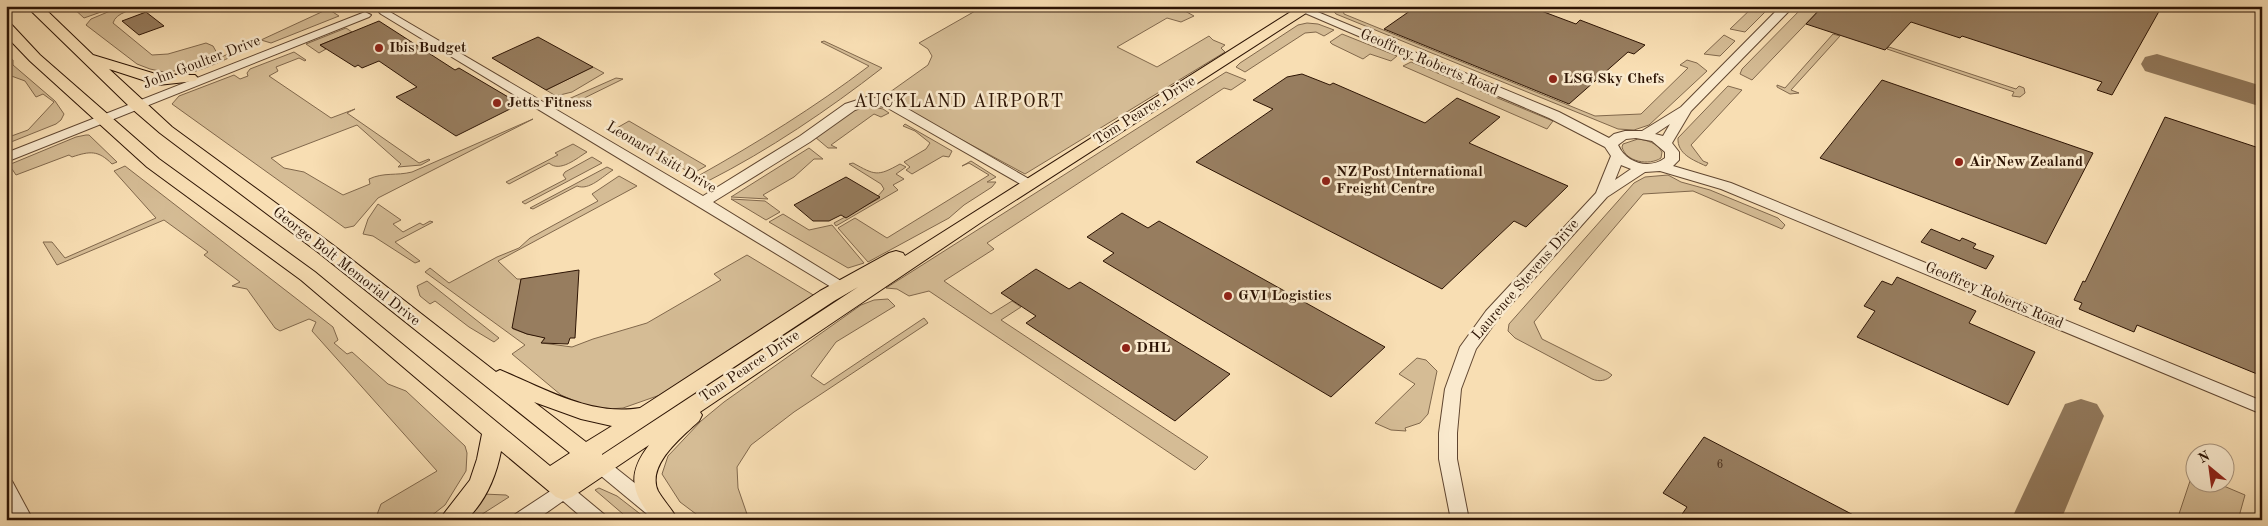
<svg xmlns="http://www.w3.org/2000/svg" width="2268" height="526" font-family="'Old Standard TT',serif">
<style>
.green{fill:#d5bc95;stroke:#81684c}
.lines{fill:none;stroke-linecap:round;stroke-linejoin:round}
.taxiway{fill:#92795c;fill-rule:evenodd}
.building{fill:#977d5f;stroke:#2d1404}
.minor-casing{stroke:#604630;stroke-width:2}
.major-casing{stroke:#2d1404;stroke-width:2}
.minor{fill:#faeace;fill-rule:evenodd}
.major{fill:#f8deb3;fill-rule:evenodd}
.poi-dot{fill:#8f2418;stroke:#faeace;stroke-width:2}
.labels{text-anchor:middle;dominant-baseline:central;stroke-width:5;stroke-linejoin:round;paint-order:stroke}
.number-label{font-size:12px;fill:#482e1b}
.poi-label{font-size:15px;font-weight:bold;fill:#2d1404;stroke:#faeace;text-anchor:start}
.street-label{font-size:15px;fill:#2d1404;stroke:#faeace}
.quarter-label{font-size:18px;letter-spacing:1px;fill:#2d1404;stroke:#faeace}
</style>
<rect width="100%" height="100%" fill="#f8deb3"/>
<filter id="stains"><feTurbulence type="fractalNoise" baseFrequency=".004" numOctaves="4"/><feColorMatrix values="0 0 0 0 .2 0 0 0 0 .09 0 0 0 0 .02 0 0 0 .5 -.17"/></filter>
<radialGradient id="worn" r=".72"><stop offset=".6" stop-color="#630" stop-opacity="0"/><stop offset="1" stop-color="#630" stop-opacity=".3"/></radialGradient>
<g class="green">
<polygon points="71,6 118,6 84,18"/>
<path d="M122,6H143C133,10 116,12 113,23L152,55L168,54L206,43L213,46L218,55L184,70L164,72L150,69L137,64L86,25L91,19Z"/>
<polygon points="984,6 1176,6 1194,16 1181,22 1167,18 1117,47 1157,67 1209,36 1213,40 1225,45 1221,48 1225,52 1025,174 883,97 928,65 932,56 928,49 919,43"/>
<polygon points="1329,6 1349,6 1343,11 1344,14 1595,116 1641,114 1688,68 1680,65 1687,60 1697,63 1707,71 1649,125 1634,130 1618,129 1336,14"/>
<polygon points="1754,6 1760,6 1766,11 1745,32 1730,29"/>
<polygon points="1804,6 1823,6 1752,80 1740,74 1742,69"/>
<polygon points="328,9 339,16 271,43 261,40"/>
<polygon points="1307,23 1318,24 1334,30 1324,36 1316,32 1305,33 1245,72 1236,67 1240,63 1298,25"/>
<polygon points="346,28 352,32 320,45 326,49 319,53 306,44"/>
<polygon points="1342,34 1397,56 1391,61 1370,54 1363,59 1332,44 1330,42"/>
<polygon points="1833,34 1840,36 1791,90 1799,93 1790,94 1777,87 1777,85 1785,88"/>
<polygon points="1724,35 1735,41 1720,56 1704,54"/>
<path d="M824,41L882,68C828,110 769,150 708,181L698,176C757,143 815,107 869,66L821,42Z"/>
<path d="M249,45L251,46L249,49C227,58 193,77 169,75L196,68Z"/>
<polygon points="1889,47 2016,89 2019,86 2024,88 2025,93 2020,97 2012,96 2014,92 1887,49"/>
<path d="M294,52L306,60L305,61L299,58L276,67L278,71L269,76L331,118L355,109L347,113L419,163L429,159L430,160L421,165L398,167L401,164L357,125L271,158L284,168L304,172L343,195L370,184L369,179C384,172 396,176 412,172L533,119L378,198L354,226L345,228L172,104L179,96L234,75L240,79L248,76L247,73L250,69Z"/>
<polygon points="6,55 13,60 13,65 55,101 64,114 61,120 56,124 6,144 6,138 28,130 54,102 43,94 36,97 25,81 6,74"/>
<polygon points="1411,62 1553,121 1547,129 1403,66"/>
<polygon points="593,67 604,73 572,92 556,96 546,90"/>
<polygon points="1226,72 1246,80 1231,90 1224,88 987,243 994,249 944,281 991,314 1012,301 1021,307 1001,320 1208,457 1195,470 929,291 909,296 897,289 886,288"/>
<polygon points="616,78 623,79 570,105 564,101"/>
<path d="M1728,86L1742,90L1691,145L1703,161L1708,163L1706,166C1693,160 1677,154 1678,138Z"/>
<polygon points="873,107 883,109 889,113 881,117 874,114 831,145 837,148 828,148 815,137 855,109"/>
<polygon points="629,121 706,166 692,174 615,129"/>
<polygon points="905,124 952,151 949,157 943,156 912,174 906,170 910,167 904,162 926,149 930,143 915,131 903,126"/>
<path d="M86,135H89L117,162L112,164C98,150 90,151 72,157L69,155L16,175L12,169L6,171V166L76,137Z"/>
<path d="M1638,139C1647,140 1657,143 1662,152L1661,158C1649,166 1626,162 1622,147L1623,144Z"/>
<path d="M573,144L587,152C577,158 560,173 549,163L509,184L506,182L558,155L555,153Z"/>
<polygon points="809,148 823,159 814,159 794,177 763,195 768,199 731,197"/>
<polygon points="592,157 602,163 525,204 522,202 566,179 563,175 565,172"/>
<polygon points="971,161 996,177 987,182 996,182 992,187 964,205 949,218 868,262 838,228 855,218 887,238 989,175 969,163 962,166"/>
<path d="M853,163C875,175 877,177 900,164L906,167L896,174L904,179L893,185L898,190L836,226L834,223L880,198L878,196L884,189L881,184L849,164Z"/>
<polygon points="125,166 333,327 338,340 334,343 347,354 352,352 388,384 406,391 465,446 467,453 466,471 445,505 426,520 375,520 381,504 437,471 312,331 316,322 309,319 280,331 275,328 247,289 232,286 240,282 204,255 208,252 164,220 57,265 43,242 52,242 65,258 156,218 114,171"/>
<path d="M607,167L613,170C603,176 589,191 577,186L533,209L530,208Z"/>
<path d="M1668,175L1681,182L1710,190L1778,218L1785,225L1782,229L1693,191L1643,194L1534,322L1542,339L1608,372L1612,375C1607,381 1599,382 1592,379L1515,338L1508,331L1509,324L1634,183L1645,177Z"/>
<polygon points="619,176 637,186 498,261 517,279 521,279 513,329 527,334 545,337 542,343 572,347 593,339 647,323 721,280 714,274 747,255 815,296 660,395 623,408 595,410 561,395 512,354 525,345 425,272 430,268 449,283 497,257 519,248 530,238 598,201 592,194"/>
<polygon points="731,199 765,201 780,212 766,220"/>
<polygon points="378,204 401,220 393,224 403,232 420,223 423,225 430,221 433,222 395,242 420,261 415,263 373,236 363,234 368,219"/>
<polygon points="783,214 809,230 832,225 864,263 848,268 769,222"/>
<polygon points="427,281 499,338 494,342 469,327 435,301 430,304 420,296 417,286"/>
<polygon points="888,299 895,306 836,342 811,376 824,385 924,318 928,323 794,412 751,445 737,467 738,488 749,520 704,520 680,502 662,474 668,456 701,421 724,402 861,305 874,300"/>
<polygon points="1417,358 1426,360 1437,371 1428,414 1420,423 1405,428 1406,431 1391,430 1375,423 1415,384 1399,374"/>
<polygon points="2193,472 2195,473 2196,484 2219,484 2245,495 2238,520 2177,520"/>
<polygon points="599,488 617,496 648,520 630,520 595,490"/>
<polygon points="483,494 506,495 509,497 473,520 458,520"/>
</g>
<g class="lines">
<g class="taxiway">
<polygon points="2157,54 2262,86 2262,107 2145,71 2141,64 2145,57"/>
<polygon points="2081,399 2097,404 2104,416 2061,520 2011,520 2065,404"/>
</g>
</g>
<g class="building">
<polygon points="1417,6 1528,6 1576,24 1580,20 1645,45 1634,54 1628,52 1569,104 1384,29"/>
<polygon points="1823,6 2162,6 2112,95 2097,90 2102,82 1962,36 1960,38 1911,22 1885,50 1806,24"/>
<polygon points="146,12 164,26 139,35 122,21"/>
<polygon points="379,21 455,70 459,68 520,104 456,136 396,97 417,87 379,61 362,68 358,65 355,67 320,45"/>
<polygon points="538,37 593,67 546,90 492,58"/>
<polygon points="1302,74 1330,85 1333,83 1425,123 1457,98 1500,117 1469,143 1568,186 1526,227 1514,221 1442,289 1196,162 1273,109 1253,100 1287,77"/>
<polygon points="1882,80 2093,153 2046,244 1820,158"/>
<polygon points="2165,117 2262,149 2262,376 2137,325 2134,332 2079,309 2082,303 2074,300 2083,281 2085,282"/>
<polygon points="846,177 880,197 846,218 841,215 829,221 813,221 794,205"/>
<polygon points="1122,213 1148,228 1159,221 1385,347 1331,397 1103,261 1114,253 1087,237"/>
<polygon points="1931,229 1960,241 1962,238 1967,240 1976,244 1973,248 1994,256 1986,269 1921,242"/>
<polygon points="1036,269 1069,289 1080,282 1230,374 1175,421 1026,323 1036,316 1001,293"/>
<polygon points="579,270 575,338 570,338 568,344 541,343 545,338 527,334 512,328 521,279"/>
<polygon points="1897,277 1976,311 1969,323 2035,352 2008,405 1857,337 1875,311 1864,306 1882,281 1892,285"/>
<polygon points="1704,437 1863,520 1678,520 1687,507 1663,493"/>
</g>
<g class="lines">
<defs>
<g id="minor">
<path d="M1781,6H1794L1691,111L1672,143L1679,152V160L1673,166L1731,183L2262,401V414L1721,189L1660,171L1645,172L1607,197L1498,319L1476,349L1461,389L1457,433V459L1469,520H1451L1439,459V433L1445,389L1460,347L1486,311L1596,193L1611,156L1605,147L1549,118L1298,10L1304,7L1308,8L1559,112L1609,138L1614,134L1625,131H1642L1681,107ZM1670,124L1663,136L1655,134ZM1636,138L1652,141L1665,152V158C1649,170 1626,163 1618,145L1626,139ZM1621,165L1631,169L1615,180Z"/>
<polygon points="385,9 703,196 800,136 845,104 867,97 894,101 1036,183 1034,186 1024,186 886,107 868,105 855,110 810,142 713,202 846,284 849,288 846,292 841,293 381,14 379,12"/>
<polygon points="365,12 371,15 369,17 6,162 6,153"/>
<polygon points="601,459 607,461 661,504 663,509 661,514 654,516 647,514 595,471 592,466 595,461"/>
<polygon points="6,479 12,481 33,520 15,520 6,504"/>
<polygon points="564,484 570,486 605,515 607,520 585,520 563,501 536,520 512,520 514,515 558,486"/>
</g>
<path id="major" d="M26,6H42L93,55L159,75H195L198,78L195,81L158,85L109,69L172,127L333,245L496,372L500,370L507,373C549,391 593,416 640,408L820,291L889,253L896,251L903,253L905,256L1300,6H1317L986,219L700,412L702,415L699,421C682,437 646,465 658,491C663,500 671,508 676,517L674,520H653C632,492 626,475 649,445L572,497L564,500L556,497L501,451C496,477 485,502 466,520H439L470,480L477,459L482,434L301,280L147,167L30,61L6,36V23L11,24L40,55L159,159L315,272L550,466L570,453L319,253L160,133L131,108ZM858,287L602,455V454L834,301ZM534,402L581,419L612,426L586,442Z"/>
</defs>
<use href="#minor" class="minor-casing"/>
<use href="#major" class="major-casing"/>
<use href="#minor" class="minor"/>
<use href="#major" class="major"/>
</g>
<g class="poi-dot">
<circle cx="379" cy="48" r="5"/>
<circle cx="1553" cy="79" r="5"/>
<circle cx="497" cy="103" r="5"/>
<circle cx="1959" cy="162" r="5"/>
<circle cx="1326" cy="181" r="5"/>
<circle cx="1228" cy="296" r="5"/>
<circle cx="1126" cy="348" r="5"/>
</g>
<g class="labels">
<g class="number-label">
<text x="1720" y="465">6</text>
</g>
<g class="poi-label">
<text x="389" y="48">Ibis Budget</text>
<text x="1563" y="79">LSG Sky Chefs</text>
<text x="507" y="103">Jetts Fitness</text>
<text x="1969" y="162">Air New Zealand</text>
<text x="1336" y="172">NZ Post International<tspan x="1336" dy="17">Freight Centre</tspan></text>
<text x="1238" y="296">GVI Logistics</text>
<text x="1136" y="348">DHL</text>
</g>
<g class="street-label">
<text transform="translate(202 63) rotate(-21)">John Goulter Drive</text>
<text transform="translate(1429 63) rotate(23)">Geoffrey Roberts Road</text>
<text transform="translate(1145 111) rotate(-32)">Tom Pearce Drive</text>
<text transform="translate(661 158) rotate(31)">Leonard Isitt Drive</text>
<text transform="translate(346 267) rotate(38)">George Bolt Memorial Drive</text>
<text transform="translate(1526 280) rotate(-49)">Laurence Stevens Drive</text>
<text transform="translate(1994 296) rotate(23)">Geoffrey Roberts Road</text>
<text transform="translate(750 367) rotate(-34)">Tom Pearce Drive</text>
</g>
<g class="quarter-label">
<text x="959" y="102">AUCKLAND AIRPORT</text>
</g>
</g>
<rect width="2268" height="526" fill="none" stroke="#f8deb3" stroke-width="25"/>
<rect x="8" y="8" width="2253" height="511" fill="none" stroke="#2d1404" stroke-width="2.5"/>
<rect x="12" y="12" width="2243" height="501" fill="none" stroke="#2d1404"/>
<g transform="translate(2210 468) rotate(331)"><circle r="24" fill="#faeace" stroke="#a8947d"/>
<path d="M0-4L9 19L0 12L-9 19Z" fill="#8f2418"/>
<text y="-8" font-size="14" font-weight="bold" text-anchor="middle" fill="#2d1404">N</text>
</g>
<rect width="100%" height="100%" filter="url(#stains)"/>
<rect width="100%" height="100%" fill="url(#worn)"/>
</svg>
